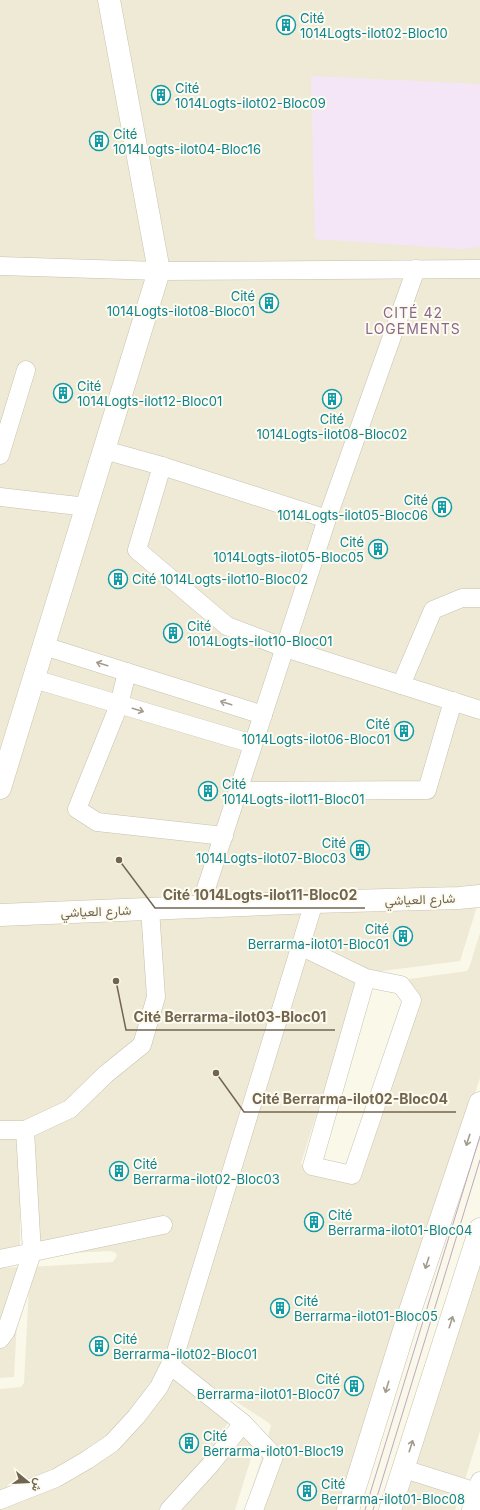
<svg xmlns="http://www.w3.org/2000/svg" width="480" height="1510" font-family="Inter,Vazirmatn,sans-serif">
<style>
.residential{fill:#eeead6}
.education{fill:#f5e6f7}
.lines{fill:none;stroke-linecap:round;stroke-linejoin:round}
.street-casing{stroke:#c8c0ae;stroke-width:19}
.secondary-casing{stroke:#cbc2ac;stroke-width:23}
.street{stroke:#fff;stroke-width:18}
.secondary{stroke:#fff;stroke-width:22}
.tram{stroke:#bea8c3;stroke-width:1}
.oneway{stroke:#a39b8d}
.labels{text-anchor:middle;dominant-baseline:central;stroke-width:4;stroke-linejoin:round;paint-order:stroke}
.culture-label{font-size:13px;fill:#0d838f;stroke:#fdfbef;text-anchor:start}
.street-label{font-size:13px;fill:#726550;stroke:#fdfbef}
.neighbourhood-label{font-size:14px;letter-spacing:1px;fill:#8c678d;stroke:#fdfbef}
.leader{fill:none;stroke:#726550;stroke-width:1.5}
.callout-dot{fill:#726550;stroke:#fdfbef;stroke-width:1.5}
.callout-label{font-size:14px;text-anchor:middle;font-weight:bold;fill:#726550;stroke:#fdfbef;stroke-width:4;stroke-linejoin:round;paint-order:stroke}
</style>
<rect width="100%" height="100%" fill="#faf8e9"/>
<g class="residential">
<polygon points="0,0 480,0 480,895 0,907"/>
<polygon points="480,897 460,961 367,973 306,943 317,911"/>
<polygon points="305,911 170,1354 154,1386 109,1439 80,1458 0,1494 0,1389 21,1387 24,1383 30,1267 113,1262 117,1256 116,1253 111,1251 31,1255 31,1133 146,1048 157,917"/>
<polygon points="146,918 151,997 138,1042 66,1105 24,1125 0,1125 0,924"/>
<polygon points="480,933 480,1078 338,1510 246,1510 271,1426 269,1423 176,1363 303,953 359,981 301,1163 303,1166 348,1176 409,979 467,971 469,968"/>
<polygon points="20,1135 20,1256 0,1257 0,1136"/>
<polygon points="480,1258 480,1431 464,1483 414,1467"/>
<polygon points="20,1267 14,1377 0,1378 0,1268"/>
<polygon points="172,1374 234,1412 207,1459 169,1504 159,1510 0,1510 0,1506 59,1483"/>
<polygon points="243,1418 260,1429 235,1510 177,1510"/>
<polygon points="410,1477 460,1494 455,1510 400,1510"/>
</g>
<polygon class="education" points="311,76 480,84 480,247 461,249 315,239"/>
<g class="lines">
<defs>
<g id="street">
<polyline points="0,266 159,271 480,269"/>
<polyline points="104,450 162,466 327,519"/>
<polyline points="0,455 26,370"/>
<polyline points="162,466 137,550 227,626 285,648 480,710"/>
<polyline points="0,497 87,507"/>
<polyline points="44,646 263,715"/>
<polyline points="127,672 119,705 77,809 97,822 224,836"/>
<polyline points="34,679 253,744"/>
<polyline points="401,685 433,610 462,598 480,598"/>
<polyline points="238,791 427,790 453,701"/>
<polyline points="200,907 327,519 416,269"/>
<polyline points="300,946 366,978 312,1166 352,1175 412,1000 401,985 366,978"/>
<polyline points="0,1130 25,1130 70,1109 106,1074 142,1045 156,997 150,909"/>
<polyline points="0,1259 163,1225"/>
<polyline points="0,1339 6,1331 32,1253 25,1130"/>
<polyline points="170,1365 243,1423 274,1456 254,1510"/>
<polyline points="404,1469 480,1493"/>
<polyline points="0,1500 56,1478 87,1460 112,1443 136,1417 159,1387 175,1355 314,902"/>
<polyline points="169,1510 211,1464 243,1423"/>
<polyline points="471,1510 480,1481"/>
</g>
<g id="secondary">
<polyline points="0,788 159,271 109,0"/>
<polyline points="0,915 314,902 459,898 480,896"/>
<polyline points="348,1510 409,1314 480,1103"/>
<polyline points="390,1510 480,1229"/>
</g>
</defs>
<use href="#street" class="street-casing"/>
<use href="#secondary" class="secondary-casing"/>
<use href="#street" class="street"/>
<use href="#secondary" class="secondary"/>
<g class="tram">
<polyline points="365,1510 480,1136"/>
<polyline points="373,1510 480,1160"/>
</g>
</g>
<defs><path id="oneway-shaft" d="M-6 0H5M1.5-3L5.5 0L1.5 3" fill="none" stroke-width="1.6" stroke-linecap="round" stroke-linejoin="round"/></defs>
<g class="oneway">
<use href="#oneway-shaft" transform="translate(102 664) rotate(-163)"/>
<use href="#oneway-shaft" transform="translate(226 703) rotate(-162)"/>
<use href="#oneway-shaft" transform="translate(138 710) rotate(17)"/>
<use href="#oneway-shaft" transform="translate(468 1140) rotate(108)"/>
<use href="#oneway-shaft" transform="translate(427 1263) rotate(108)"/>
<use href="#oneway-shaft" transform="translate(451 1322) rotate(-72)"/>
<use href="#oneway-shaft" transform="translate(387 1387) rotate(107)"/>
<use href="#oneway-shaft" transform="translate(411 1446) rotate(-72)"/>
</g>
<defs>
<symbol id="building-ring" viewBox="-11 -11 22 22"><circle r="9.5" fill="#fdfbef" stroke="#0f9aa8" stroke-width="1.5"/><path d="M-4-6H4V6H1V3H-1V6H-4ZM-2.5-4.3h1.7v1.8h-1.7ZM.8-4.3h1.7v1.8H.8ZM-2.5-1h1.7V.8h-1.7ZM.8-1h1.7V.8H.8Z" fill="#0f9aa8"/></symbol>
</defs>
<g fill-rule="evenodd">
<use href="#building-ring" x="275" y="14" width="22" height="22"/>
<use href="#building-ring" x="150" y="84" width="22" height="22"/>
<use href="#building-ring" x="88" y="130" width="22" height="22"/>
<use href="#building-ring" x="258" y="292" width="22" height="22"/>
<use href="#building-ring" x="52" y="382" width="22" height="22"/>
<use href="#building-ring" x="321" y="388" width="22" height="22"/>
<use href="#building-ring" x="431" y="496" width="22" height="22"/>
<use href="#building-ring" x="367" y="538" width="22" height="22"/>
<use href="#building-ring" x="107" y="568" width="22" height="22"/>
<use href="#building-ring" x="162" y="622" width="22" height="22"/>
<use href="#building-ring" x="393" y="720" width="22" height="22"/>
<use href="#building-ring" x="197" y="780" width="22" height="22"/>
<use href="#building-ring" x="349" y="839" width="22" height="22"/>
<use href="#building-ring" x="392" y="925" width="22" height="22"/>
<use href="#building-ring" x="108" y="1160" width="22" height="22"/>
<use href="#building-ring" x="303" y="1211" width="22" height="22"/>
<use href="#building-ring" x="269" y="1297" width="22" height="22"/>
<use href="#building-ring" x="88" y="1335" width="22" height="22"/>
<use href="#building-ring" x="343" y="1375" width="22" height="22"/>
<use href="#building-ring" x="178" y="1432" width="22" height="22"/>
<use href="#building-ring" x="296" y="1480" width="22" height="22"/>
</g>
<g class="labels">
<g class="culture-label">
<text x="300" y="18">Cité<tspan x="300" dy="15">1014Logts-ilot02-Bloc10</tspan></text>
<text x="175" y="88">Cité<tspan x="175" dy="15">1014Logts-ilot02-Bloc09</tspan></text>
<text x="113" y="134">Cité<tspan x="113" dy="15">1014Logts-ilot04-Bloc16</tspan></text>
<text x="255" y="296" text-anchor="end">Cité<tspan x="255" dy="15">1014Logts-ilot08-Bloc01</tspan></text>
<text x="77" y="386">Cité<tspan x="77" dy="15">1014Logts-ilot12-Bloc01</tspan></text>
<text x="332" y="419" text-anchor="middle">Cité<tspan x="332" dy="15">1014Logts-ilot08-Bloc02</tspan></text>
<text x="428" y="500" text-anchor="end">Cité<tspan x="428" dy="15">1014Logts-ilot05-Bloc06</tspan></text>
<text x="364" y="542" text-anchor="end">Cité<tspan x="364" dy="15">1014Logts-ilot05-Bloc05</tspan></text>
<text x="132" y="579">Cité 1014Logts-ilot10-Bloc02</text>
<text x="187" y="626">Cité<tspan x="187" dy="15">1014Logts-ilot10-Bloc01</tspan></text>
<text x="390" y="724" text-anchor="end">Cité<tspan x="390" dy="15">1014Logts-ilot06-Bloc01</tspan></text>
<text x="222" y="784">Cité<tspan x="222" dy="15">1014Logts-ilot11-Bloc01</tspan></text>
<text x="346" y="843" text-anchor="end">Cité<tspan x="346" dy="15">1014Logts-ilot07-Bloc03</tspan></text>
<text x="389" y="929" text-anchor="end">Cité<tspan x="389" dy="15">Berrarma-ilot01-Bloc01</tspan></text>
<text x="133" y="1164">Cité<tspan x="133" dy="15">Berrarma-ilot02-Bloc03</tspan></text>
<text x="328" y="1215">Cité<tspan x="328" dy="15">Berrarma-ilot01-Bloc04</tspan></text>
<text x="294" y="1301">Cité<tspan x="294" dy="15">Berrarma-ilot01-Bloc05</tspan></text>
<text x="113" y="1339">Cité<tspan x="113" dy="15">Berrarma-ilot02-Bloc01</tspan></text>
<text x="340" y="1379" text-anchor="end">Cité<tspan x="340" dy="15">Berrarma-ilot01-Bloc07</tspan></text>
<text x="203" y="1436">Cité<tspan x="203" dy="15">Berrarma-ilot01-Bloc19</tspan></text>
<text x="321" y="1484">Cité<tspan x="321" dy="15">Berrarma-ilot01-Bloc08</tspan></text>
</g>
<g class="street-label">
<text transform="translate(420 899) rotate(-2)">شارع العياشي</text>
<text transform="translate(96 911) rotate(-2)">شارع العياشي</text>
</g>
<g class="neighbourhood-label">
<text x="413" y="312">CITÉ 42<tspan x="413" dy="16">LOGEMENTS</tspan></text>
</g>
</g>
<path class="leader" d="M119 860L155 908H365M116 981L126 1030H335M216 1073L244 1112H456"/>
<g class="callout-dot">
<circle cx="119" cy="860" r="4"/>
<circle cx="116" cy="981" r="4"/>
<circle cx="216" cy="1073" r="4"/>
</g>
<g class="callout-label">
<text x="260" y="900">Cité 1014Logts-ilot11-Bloc02</text>
<text x="230" y="1022">Cité Berrarma-ilot03-Bloc01</text>
<text x="350" y="1104">Cité Berrarma-ilot02-Bloc04</text>
</g>
<g transform="translate(28 1482) rotate(108)" stroke="#fdfbef" stroke-width="3" paint-order="stroke">
<path d="M0-3L7 15L0 10L-7 15Z" fill="#726550"/>
<text y="-6" font-size="11" font-weight="bold" text-anchor="middle" fill="#726550">ش</text>
</g>
</svg>
